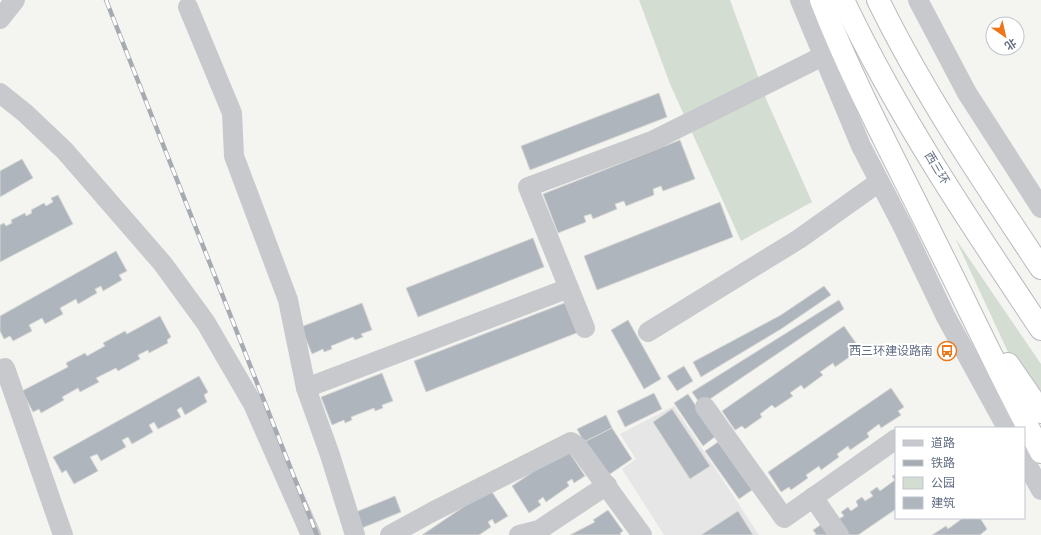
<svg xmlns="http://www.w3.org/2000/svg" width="1041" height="535" font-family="'DM Sans','Noto Sans SC',sans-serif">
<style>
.built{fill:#e5e6e5}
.green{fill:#d4ddd2}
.building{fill:#afb5bc;stroke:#d6d7d4}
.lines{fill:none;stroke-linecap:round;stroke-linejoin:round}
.highway-casing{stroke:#b9babe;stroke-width:24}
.minor{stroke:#c7c9cd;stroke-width:20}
.highway{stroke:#fff;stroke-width:22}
.rail-casing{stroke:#a6aab1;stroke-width:4.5}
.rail{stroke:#fff;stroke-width:3;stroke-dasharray:9;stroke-linecap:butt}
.labels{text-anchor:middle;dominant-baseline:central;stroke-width:4;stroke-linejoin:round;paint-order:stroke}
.street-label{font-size:12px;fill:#626e84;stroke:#fff}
.poi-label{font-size:12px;fill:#626e84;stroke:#fff;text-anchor:end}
</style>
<rect width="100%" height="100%" fill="#f4f5f1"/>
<polygon class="built" points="674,406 759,535 664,535 622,469 636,459 620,434"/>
<g class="green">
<polygon points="639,0 730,0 767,101 812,202 741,241 670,84"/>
<polygon points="955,238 1041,364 1041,423"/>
</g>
<g class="building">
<polygon points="659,93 667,117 530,170 521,146"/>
<polygon points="680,140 695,179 663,191 661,186 653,189 654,195 626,206 624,201 615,204 617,209 593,219 591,214 584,216 586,222 558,233 543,194"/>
<polygon points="22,159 33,178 0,197 0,171"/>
<polygon points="58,195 73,224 0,262 0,225 4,223 6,226 12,223 11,220 25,213 26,216 32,213 31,210 44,203 46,206 53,202 51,198"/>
<polygon points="720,202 733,237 597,290 584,256"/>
<polygon points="533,238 544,267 418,317 406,288"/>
<polygon points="116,251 127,271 119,275 122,280 103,291 101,286 95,289 97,293 78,304 76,299 60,308 63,314 45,324 42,318 29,325 32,331 13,341 10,336 4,339 0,331 0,316"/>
<polygon points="824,286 831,295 781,329 701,377 693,362 781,315"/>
<polygon points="839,300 844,309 701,405 692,392"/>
<polygon points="567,302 579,332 426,392 414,361"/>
<polygon points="362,303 372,330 361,334 363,337 355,340 353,337 331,346 332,349 324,352 323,349 312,354 301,327"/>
<polygon points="160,316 171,337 167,340 168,343 149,353 148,350 138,355 140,359 118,371 116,368 96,378 99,382 80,392 78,388 62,397 64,400 41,413 39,409 33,412 22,391 68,367 66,363 85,353 87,356 105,346 103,343 125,331 127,334"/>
<polygon points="628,320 661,379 644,389 611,330"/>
<polygon points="844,326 858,346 852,350 855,353 835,367 833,363 820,372 823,375 804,389 801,385 790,393 793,396 775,408 772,405 760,414 762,417 745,429 742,426 735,430 722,411"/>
<polygon points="684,366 693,381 677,391 667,376"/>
<polygon points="382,373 393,401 382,405 383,408 375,411 374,408 351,417 352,420 345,423 344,420 332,425 321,397"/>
<polygon points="199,376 208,392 204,395 207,402 185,415 181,407 177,410 181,417 158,429 154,422 149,425 153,432 132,444 128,437 122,440 126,447 101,461 97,454 90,457 98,471 74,484 66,470 62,473 53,457"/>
<polygon points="891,388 904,407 898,411 901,415 881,428 879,424 867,433 869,437 850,450 848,446 837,454 839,457 821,470 819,466 806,475 808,478 791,490 789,487 781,492 768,472"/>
<polygon points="654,393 662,409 625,427 617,411"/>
<polygon points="688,394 716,436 703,446 674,403"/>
<polygon points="672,409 710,466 690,479 653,422"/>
<polygon points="606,415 612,428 584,442 577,429"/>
<polygon points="612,428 632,459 607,476 584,442"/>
<polygon points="718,442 752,490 739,499 705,451"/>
<polygon points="567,449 585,476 574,483 572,479 567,482 569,486 546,502 543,497 538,501 541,505 529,513 512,486"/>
<polygon points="896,474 896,509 858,535 848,535 837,520 844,516 841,512 848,507 851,511 858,506 856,501 862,497 865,501 873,496 870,492 877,487 880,491 895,480 892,476"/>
<polygon points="490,489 508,516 495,524 492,519 488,522 491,527 479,535 422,535"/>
<polygon points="395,496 401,512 357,530 351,514"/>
<polygon points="608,510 623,531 620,533 621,535 570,535 595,522 593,520"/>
<polygon points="738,511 753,535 701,535"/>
<polygon points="963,518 980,518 987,529 980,535 932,535 946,526 948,529"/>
<polygon points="822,524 830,535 815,535 816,534 813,530"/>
</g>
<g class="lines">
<defs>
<g id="highway">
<path d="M821,0C852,80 893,156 931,233C968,306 1002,380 1041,452"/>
<path d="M843,0C898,116 970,223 1041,329"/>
<path d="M878,0C924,94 983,181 1041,268"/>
<polyline points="1008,364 1041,412"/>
</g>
</defs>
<use href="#highway" class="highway-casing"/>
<g class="minor">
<polyline points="800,0 861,146 903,227 946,317 1007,428"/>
<polyline points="918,0 967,93 1041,208"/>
<polyline points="188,7 232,113 234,156 288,300 306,388 330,455 355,535"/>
<polyline points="0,19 15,0"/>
<polyline points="0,93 25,113 65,151 163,264 206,323 253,404 311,535"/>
<polyline points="585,328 528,187 654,140 823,56"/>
<polyline points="648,332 799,239 879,182"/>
<polyline points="5,368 63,535"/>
<polyline points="306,388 569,288"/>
<polyline points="705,407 784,518 896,439"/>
<polyline points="1024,459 1041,490"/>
<polyline points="813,497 839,535"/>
<polyline points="390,535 434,511 571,442 578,447 642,535"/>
<polyline points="519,535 539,530 607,485"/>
</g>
<use href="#highway" class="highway"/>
<defs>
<polyline id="rail" points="106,0 317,535"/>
</defs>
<use href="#rail" class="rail-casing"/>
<use href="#rail" class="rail"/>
</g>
<defs>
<symbol id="bus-ring" viewBox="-11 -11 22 22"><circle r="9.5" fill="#fff" stroke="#ee7618" stroke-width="1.5"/><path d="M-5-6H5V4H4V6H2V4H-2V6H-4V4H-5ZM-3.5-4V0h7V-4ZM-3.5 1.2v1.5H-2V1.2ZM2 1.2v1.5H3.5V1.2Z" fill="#ee7618"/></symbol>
</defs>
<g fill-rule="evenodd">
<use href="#bus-ring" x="936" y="340" width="22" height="22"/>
</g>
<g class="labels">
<g class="street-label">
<text transform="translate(937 168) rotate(59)">西三环</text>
</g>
<g class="poi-label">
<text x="933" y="351">西三环建设路南</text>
</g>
</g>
<rect x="895" y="427" width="130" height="92" fill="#ffffff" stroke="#c0c5ce"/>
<rect x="903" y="440" width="20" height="6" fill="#c7c9cd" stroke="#c0c5ce"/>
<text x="931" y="447" font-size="12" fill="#626e84">道路</text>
<rect x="903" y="460" width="20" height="6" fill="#a6aab1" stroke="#c0c5ce"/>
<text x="931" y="467" font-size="12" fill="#626e84">铁路</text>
<rect x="903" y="477" width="20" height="12" fill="#d4ddd2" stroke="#c0c5ce"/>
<text x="931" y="487" font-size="12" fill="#626e84">公园</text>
<rect x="903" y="497" width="20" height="12" fill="#afb5bc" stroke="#c0c5ce"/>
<text x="931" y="507" font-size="12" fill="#626e84">建筑</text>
<g transform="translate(1005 36) rotate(146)"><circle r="19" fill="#ffffff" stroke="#c0c5ce"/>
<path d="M0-3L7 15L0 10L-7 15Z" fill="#ee7618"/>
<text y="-6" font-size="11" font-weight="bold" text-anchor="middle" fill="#626e84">北</text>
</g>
</svg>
